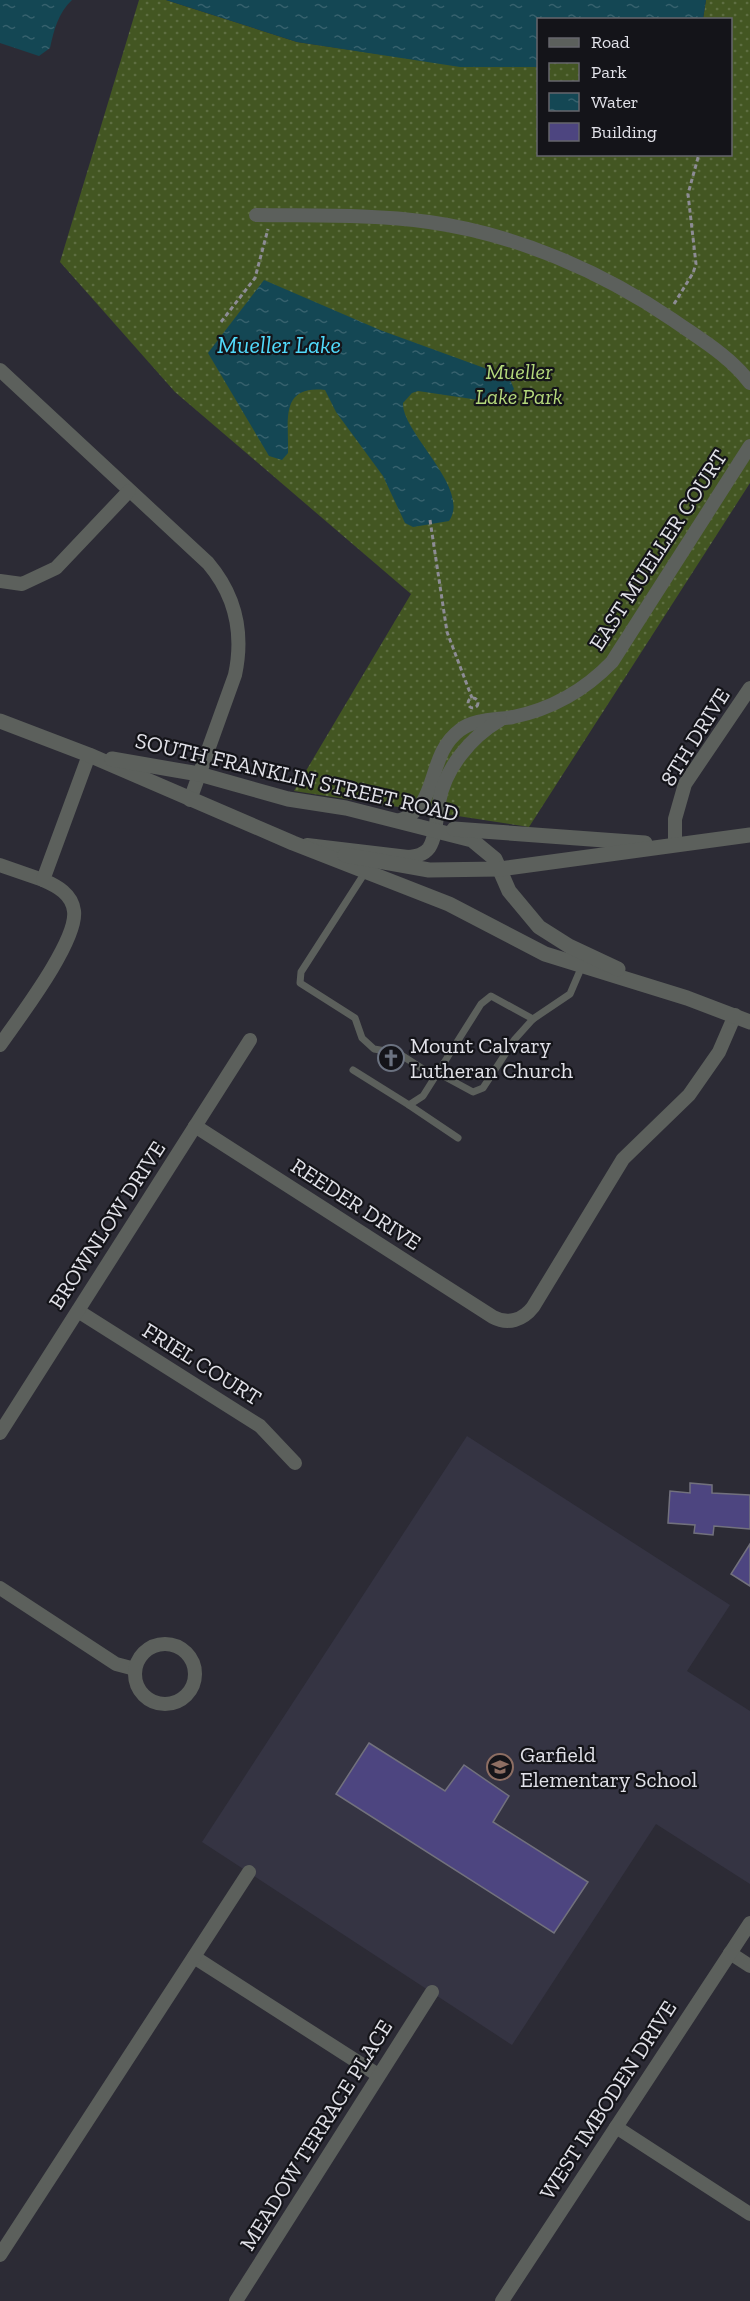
<svg xmlns="http://www.w3.org/2000/svg" width="750" height="2301" font-family="'Zilla Slab',serif">
<style>
.built{fill:#353443}
.park{fill:url(#park-dots)}
.water{fill:url(#water-ripples)}
.building{fill:#4d4580;stroke:#72717d;stroke-width:1.5}
.lines{fill:none;stroke-linecap:round;stroke-linejoin:round}
.path{stroke:#8d8c95;stroke-width:3;stroke-dasharray:4.5 3;stroke-linecap:butt}
.service{stroke:#5c605c;stroke-width:7}
.minor{stroke:#5c605c;stroke-width:14}
.tertiary{stroke:#5c605c;stroke-width:15}
.labels{text-anchor:middle;dominant-baseline:central;stroke-width:4.5;stroke-linejoin:round;paint-order:stroke}
.park-label{font-size:22px;font-style:italic;fill:#b4d87c;stroke:#141419}
.street-label{font-size:22px;fill:#e1e1e8;stroke:#141419}
.poi-label{font-size:22px;fill:#e1e1e8;stroke:#141419;text-anchor:start}
.water-label{font-size:24px;font-style:italic;fill:#51dafb;stroke:#141419}
</style>
<defs>
<pattern id="park-dots" width="8" height="8" patternUnits="userSpaceOnUse" patternTransform="scale(1.5)"><rect width="8" height="8" fill="#435622"/><path d="M2 2h.1M6 6h.1" fill="none" stroke="#5e6e42" stroke-width="1.8" stroke-linecap="round"/></pattern>
<pattern id="water-ripples" width="26" height="14" patternUnits="userSpaceOnUse" patternTransform="scale(1.5)"><rect width="26" height="14" fill="#144754"/><path d="M2 4q2-2 4 0t4 0M15 11q2-2 4 0t4 0" fill="none" stroke="#36616d"/></pattern>
</defs>
<rect width="100%" height="100%" fill="#2c2b35"/>
<polygon class="built" points="467,1436 730,1605 687,1671 750,1711 750,1884 656,1824 512,2045 202,1842"/>
<polygon class="park" points="139,0 166,0 297,42 460,66 538,67 538,154 730,154 730,20 703,19 706,0 750,0 750,483 529,827 294,791 411,594 175,392 60,262"/>
<g class="water">
<path d="M0,0H72C58,13 54,30 50,48L39,56L0,43Z"/>
<polygon points="166,0 706,0 703,19 538,20 538,67 460,67 297,42"/>
<path d="M264,280L380,330L509,377L514,389L506,400L499,403L418,391L412,393L403,403C401,432 472,489 449,521L413,527L405,523L383,476L336,412L325,390C279,385 289,421 288,453L282,460L269,456L208,353Z"/>
</g>
<g class="building">
<polygon points="690,1483 712,1485 712,1493 750,1495 750,1529 714,1526 713,1535 694,1533 695,1525 668,1523 670,1491 690,1493"/>
<polygon points="750,1544 750,1586 731,1574"/>
<polygon points="369,1743 445,1791 464,1765 509,1796 493,1822 588,1882 554,1933 336,1794"/>
</g>
<g class="lines">
<g class="path">
<polyline points="674,304 693,273 696,264 688,194 699,154"/>
<polyline points="221,322 255,278 268,229"/>
<polyline points="430,520 447,632 472,698"/>
<circle cx="473" cy="703" r="5"/>
</g>
<g class="service">
<polyline points="366,871 301,972 300,983 355,1018 362,1038 374,1049 398,1053 426,1071 436,1072 473,1092 483,1088 515,1039 533,1019 570,994 582,966"/>
<polyline points="353,1070 409,1105 423,1096 481,1004 491,996 533,1019"/>
<polyline points="409,1105 458,1138"/>
</g>
<g class="minor">
<path d="M256,215C314,216 372,214 429,222C515,234 601,271 673,320C700,339 730,356 750,383"/>
<path d="M0,370L208,563C236,596 244,633 235,675L190,800"/>
<polyline points="0,581 22,584 56,568 129,491"/>
<path d="M398,821C441,807 425,756 460,730C474,719 496,720 513,717C552,709 584,691 612,662L750,446"/>
<polyline points="675,844 675,819 685,784 750,688"/>
<path d="M307,845L408,857C416,856 424,855 429,848C437,836 436,815 439,802C445,768 471,737 500,720"/>
<polyline points="0,865 43,880"/>
<path d="M0,1045C18,1019 78,941 74,911C72,894 57,886 43,880L89,755"/>
<path d="M195,1126L493,1317C508,1325 523,1320 533,1307L623,1159L689,1095L719,1052L735,1015"/>
<polyline points="78,1311 260,1426 295,1463"/>
<polyline points="0,1433 250,1040"/>
<polyline points="0,1588 116,1664 135,1669"/>
<circle cx="165" cy="1674" r="30"/>
<polyline points="730,1953 750,1966"/>
<polyline points="194,1957 378,2075"/>
<polyline points="616,2127 750,2214"/>
<polyline points="0,2255 249,1872"/>
<polyline points="236,2301 432,1992"/>
<polyline points="502,2301 750,1923"/>
</g>
<g class="tertiary">
<polyline points="0,721 89,755 293,843 449,904 545,954 687,998 750,1022"/>
<polyline points="112,759 199,774 288,799 346,808 472,840 495,859 509,891 539,927 569,946 618,969"/>
<polyline points="454,829 645,843"/>
<polyline points="345,855 429,870 500,869 750,835"/>
</g>
</g>
<defs>
<symbol id="church-ring" viewBox="-11 -11 22 22"><circle r="9.5" fill="#141419" stroke="#6b7280" stroke-width="1.5"/><path d="M-1.2-6h2.4v3.5h3.3v2.4h-3.3V6h-2.4V-.1h-3.3v-2.4h3.3Z" fill="#6b7280"/></symbol>
<symbol id="school-ring" viewBox="-11 -11 22 22"><circle r="9.5" fill="#141419" stroke="#8d6e63" stroke-width="1.5"/><path d="M0-5L7-2L0 1L-7-2ZM-4 1L0 2.5L4 1V4Q0 6-4 4Z" fill="#8d6e63"/></symbol>
</defs>
<g fill-rule="evenodd">
<use href="#church-ring" x="376" y="1043" width="30" height="30"/>
<use href="#school-ring" x="485" y="1752" width="30" height="30"/>
</g>
<g class="labels">
<g class="park-label">
<text x="519" y="371">Mueller<tspan x="519" dy="25">Lake Park</tspan></text>
</g>
<g class="street-label">
<text transform="translate(658 550) rotate(-57)">EAST MUELLER COURT</text>
<text transform="translate(695 737) rotate(-58)">8TH DRIVE</text>
<text transform="translate(297 777) rotate(13)">SOUTH FRANKLIN STREET ROAD</text>
<text transform="translate(356 1204) rotate(33)">REEDER DRIVE</text>
<text transform="translate(107 1225) rotate(-57)">BROWNLOW DRIVE</text>
<text transform="translate(202 1364) rotate(32)">FRIEL COURT</text>
<text transform="translate(608 2100) rotate(-57)">WEST IMBODEN DRIVE</text>
<text transform="translate(316 2135) rotate(-58)">MEADOW TERRACE PLACE</text>
</g>
<g class="poi-label">
<text x="410" y="1045">Mount Calvary<tspan x="410" dy="25">Lutheran Church</tspan></text>
<text x="520" y="1754">Garfield<tspan x="520" dy="25">Elementary School</tspan></text>
</g>
<g class="water-label">
<text x="279" y="344">Mueller Lake</text>
</g>
</g>
<rect x="537" y="18" width="195" height="138" fill="#141419" stroke="#66666c" stroke-width="1.5"/>
<rect x="549" y="38" width="30" height="9" fill="#5c605c" stroke="#66666c" stroke-width="1.5"/>
<text x="591" y="48" font-size="18" fill="#e1e1e8">Road</text>
<rect x="549" y="63" width="30" height="18" fill="url(#park-dots)" stroke="#66666c" stroke-width="1.5"/>
<text x="591" y="78" font-size="18" fill="#e1e1e8">Park</text>
<rect x="549" y="93" width="30" height="18" fill="url(#water-ripples)" stroke="#66666c" stroke-width="1.5"/>
<text x="591" y="108" font-size="18" fill="#e1e1e8">Water</text>
<rect x="549" y="123" width="30" height="18" fill="#4d4580" stroke="#66666c" stroke-width="1.5"/>
<text x="591" y="138" font-size="18" fill="#e1e1e8">Building</text>
</svg>
